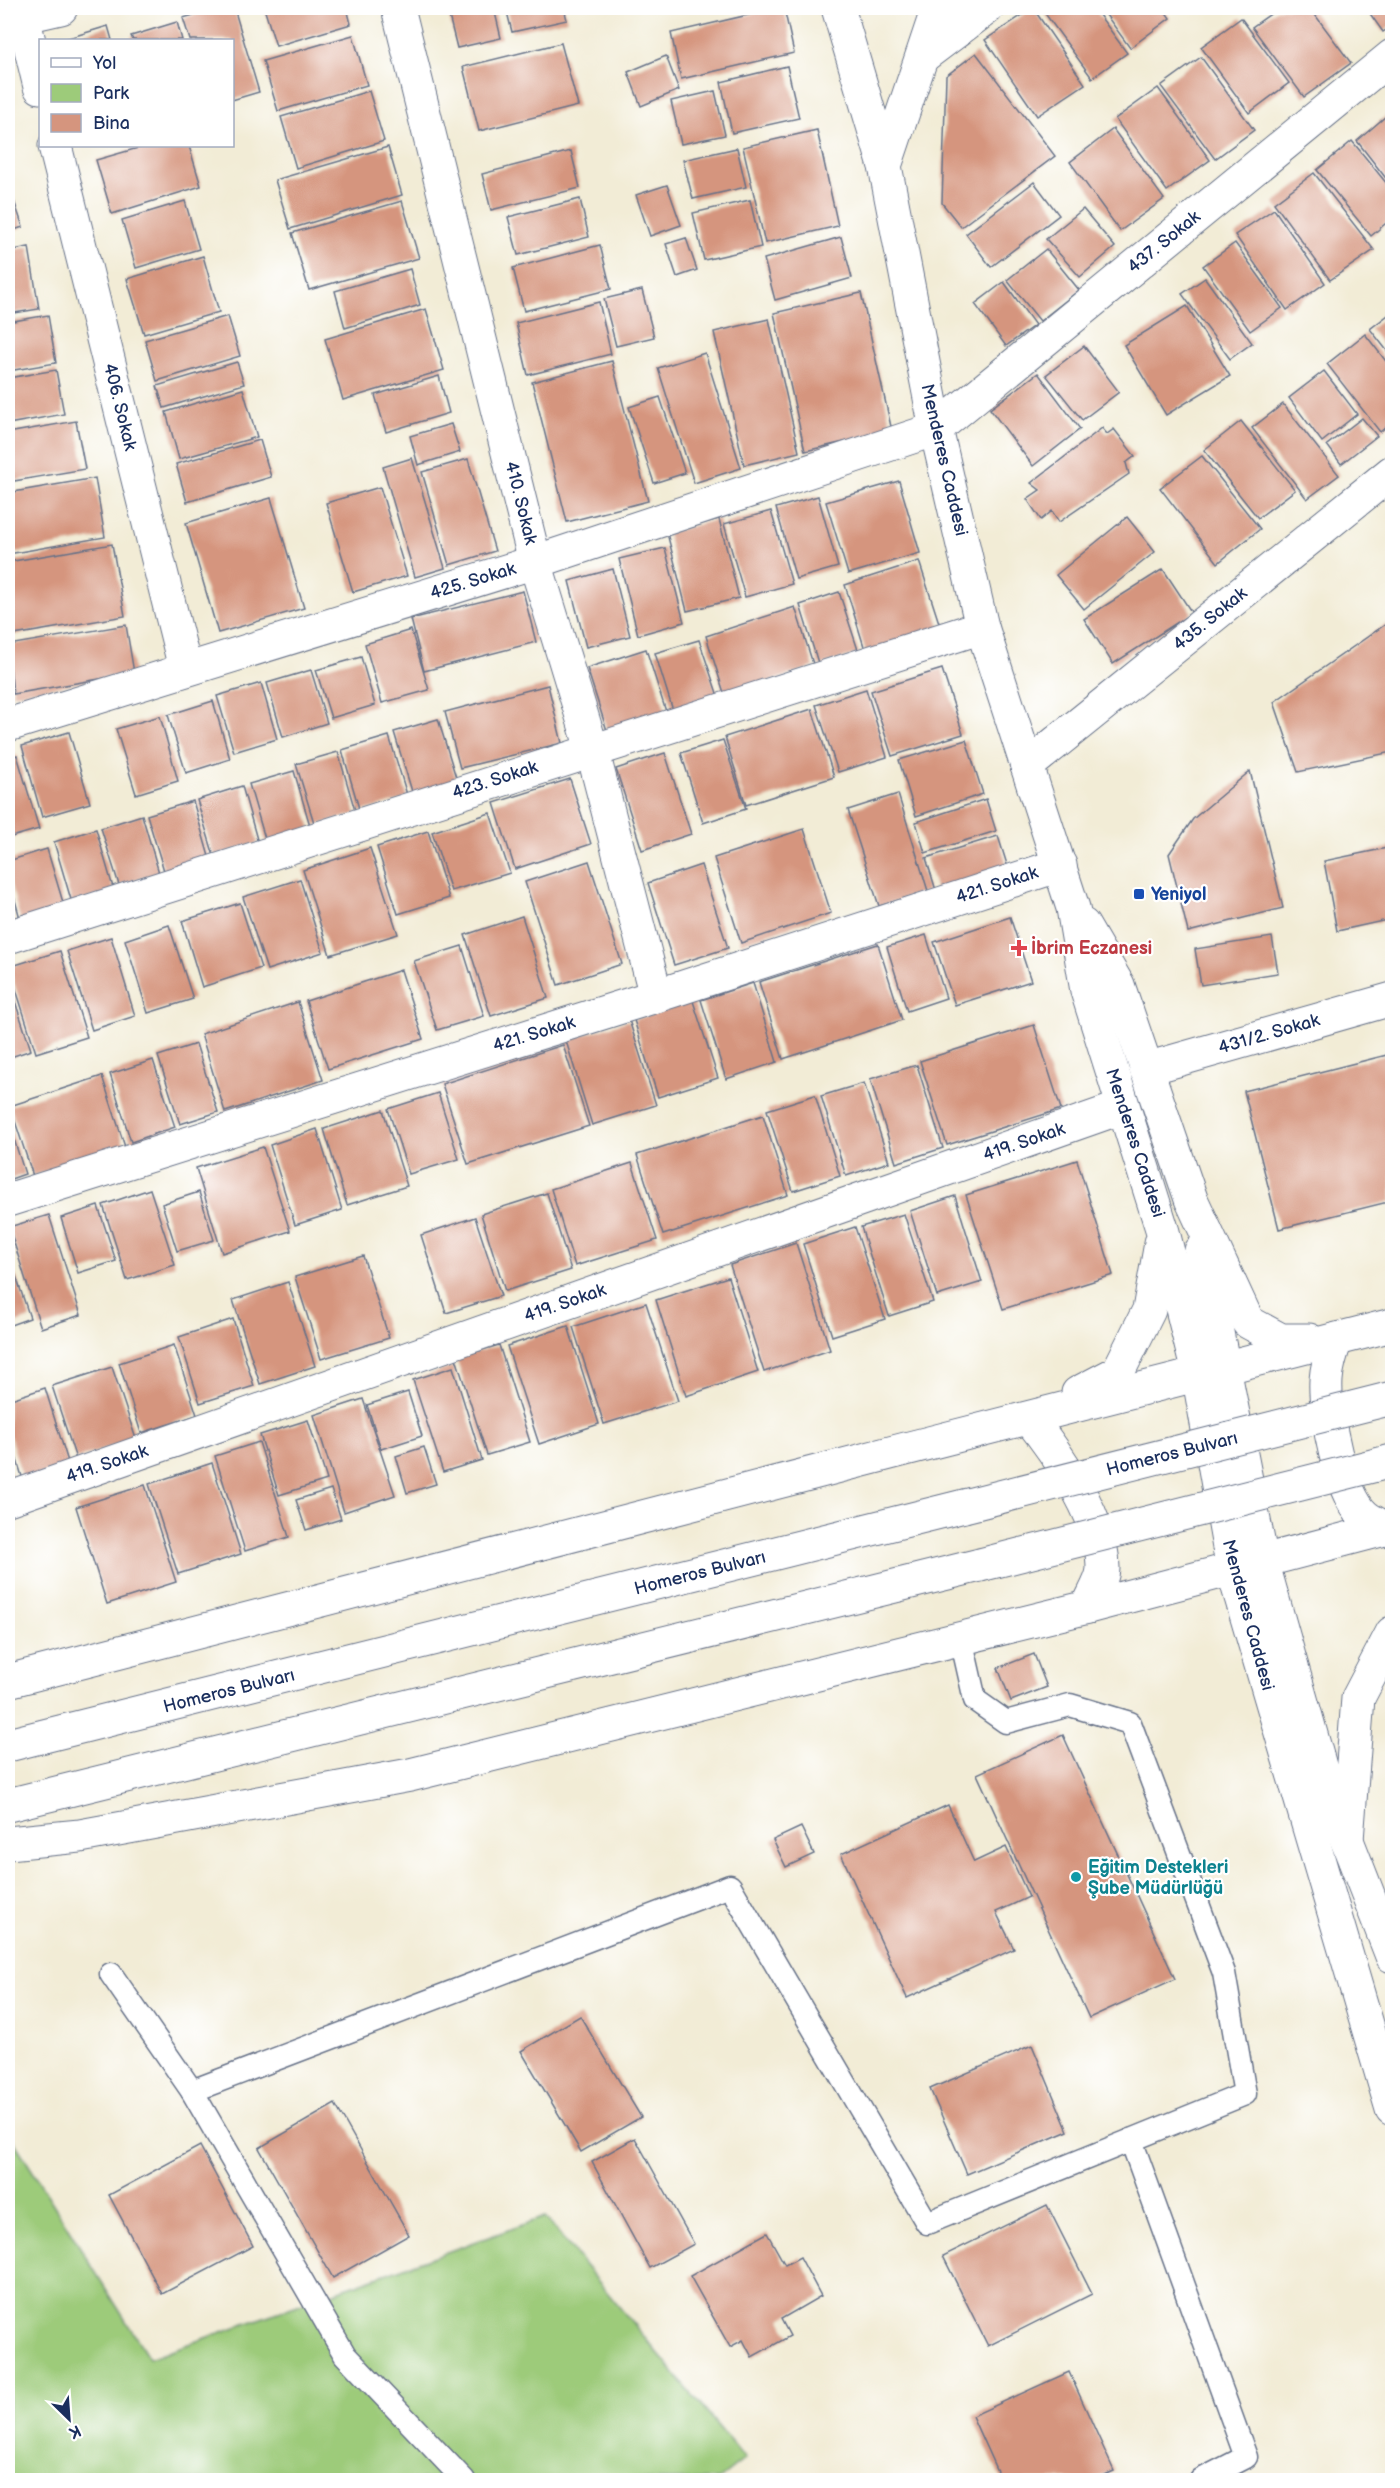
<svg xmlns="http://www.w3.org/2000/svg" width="1400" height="2488" font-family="'Balsamiq Sans',sans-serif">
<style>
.green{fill:#9dcb7a;stroke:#5c7d6c;stroke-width:1.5}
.building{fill:#d5957e}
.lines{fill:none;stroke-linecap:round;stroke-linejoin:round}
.lane-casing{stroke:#667188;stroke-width:25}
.street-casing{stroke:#667188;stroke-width:35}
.secondary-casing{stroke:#667188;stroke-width:35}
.primary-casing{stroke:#667188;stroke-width:35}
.lane{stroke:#fff;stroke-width:22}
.street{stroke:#fff;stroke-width:33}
.secondary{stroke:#fff;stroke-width:33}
.primary{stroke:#fff;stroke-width:33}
.primary-bridge-casing{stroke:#667188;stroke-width:35;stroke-linecap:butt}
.primary-bridge{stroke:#fff;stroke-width:33}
.transit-dot{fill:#1a4fb4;stroke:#fff;stroke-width:2}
.health-dot{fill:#e0444e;stroke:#fff;stroke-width:2}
.culture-dot{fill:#0f9aa8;stroke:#fff;stroke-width:2}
.labels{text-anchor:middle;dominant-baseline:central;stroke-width:4.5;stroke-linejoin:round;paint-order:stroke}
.street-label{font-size:18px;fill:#1b2f5e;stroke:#fff}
.transit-label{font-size:18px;font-weight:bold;fill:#164399;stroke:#fff;text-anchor:start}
.health-label{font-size:18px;font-weight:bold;fill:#be3a42;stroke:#fff;text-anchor:start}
.culture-label{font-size:18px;font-weight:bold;fill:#0d838f;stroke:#fff;text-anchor:start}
</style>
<rect width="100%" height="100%" fill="#fff"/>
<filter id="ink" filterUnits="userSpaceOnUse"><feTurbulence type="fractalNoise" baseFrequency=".0167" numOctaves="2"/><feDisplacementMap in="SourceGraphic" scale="12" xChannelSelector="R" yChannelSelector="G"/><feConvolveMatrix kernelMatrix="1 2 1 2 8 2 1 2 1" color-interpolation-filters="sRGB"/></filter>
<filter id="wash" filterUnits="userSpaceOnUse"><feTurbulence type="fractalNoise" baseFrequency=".008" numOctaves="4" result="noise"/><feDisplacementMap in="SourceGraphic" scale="24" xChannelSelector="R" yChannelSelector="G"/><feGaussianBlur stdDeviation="1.35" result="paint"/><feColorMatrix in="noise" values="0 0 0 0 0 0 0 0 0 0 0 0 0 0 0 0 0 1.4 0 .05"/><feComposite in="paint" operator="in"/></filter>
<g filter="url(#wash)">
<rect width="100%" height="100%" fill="#f2ecd6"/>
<polygon class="green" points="12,2138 149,2358 545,2217 745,2459 718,2480 8,2480 8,2139"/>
<g id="blocks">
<g class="building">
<polygon points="218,8 234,8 259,92 232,100 232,40 190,40 183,18"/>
<polygon points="264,8 347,8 351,24 276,46"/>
<polygon points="447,8 494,8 501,38 457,48"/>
<polygon points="506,8 564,8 567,20 512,32"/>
<polygon points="778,8 784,8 794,53 681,79 671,33"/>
<polygon points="1033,8 1085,84 1037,116 985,40"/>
<polygon points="1041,8 1094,8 1127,53 1092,78"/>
<polygon points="1101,8 1163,8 1170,18 1130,48"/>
<polygon points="1279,8 1310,8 1351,63 1304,97 1252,27"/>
<polygon points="1366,8 1392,8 1392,26 1383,32"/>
<polygon points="1241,18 1289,83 1249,113 1201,47"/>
<polygon points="177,22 182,40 133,40 131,36"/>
<polygon points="108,26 112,40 62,40"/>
<polygon points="353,35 367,85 278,111 263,61"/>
<polygon points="561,43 578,106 479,131 463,67"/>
<polygon points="976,53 1055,156 961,227 942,203 946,76"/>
<polygon points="666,56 679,90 641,106 628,72"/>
<polygon points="1201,57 1254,130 1215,159 1161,86"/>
<polygon points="787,66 799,118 732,133 721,82"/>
<polygon points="1158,88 1210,160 1167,191 1115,119"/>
<polygon points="369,91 384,141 296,168 281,117"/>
<polygon points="715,91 725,135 681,144 671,101"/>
<polygon points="1392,111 1392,186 1357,141"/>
<polygon points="1113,129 1164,199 1120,231 1070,162"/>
<polygon points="817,130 838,226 765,243 743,147"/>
<polygon points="1352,141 1392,190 1392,218 1371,236 1317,170"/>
<polygon points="145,146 189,146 201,186 112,214 96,160"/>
<polygon points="388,147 402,195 290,229 275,180"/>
<polygon points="737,148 746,187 693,199 683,160"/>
<polygon points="571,151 580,188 491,210 482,174"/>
<polygon points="1314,173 1374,250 1330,280 1274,203"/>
<polygon points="1034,182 1059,215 991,267 966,234"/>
<polygon points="667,185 681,225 650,236 636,195"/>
<polygon points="8,189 10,189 23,227 8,232"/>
<polygon points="580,199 589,237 518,255 508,217"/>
<polygon points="750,200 761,247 704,260 693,213"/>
<polygon points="185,201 199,249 136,268 122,220"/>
<polygon points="402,201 419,258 309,290 292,233"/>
<polygon points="1083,209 1115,247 1080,277 1046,239"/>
<polygon points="1274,209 1325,283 1287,310 1235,235"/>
<polygon points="841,237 852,278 775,300 764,259"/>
<polygon points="686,238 697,270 677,277 666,244"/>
<polygon points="1235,243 1282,308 1250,331 1203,266"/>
<polygon points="600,245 611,289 524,311 513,268"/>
<polygon points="29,247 39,309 8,314 8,251"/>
<polygon points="1046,249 1079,290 1040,321 1007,280"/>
<polygon points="203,256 219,312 144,334 127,279"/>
<polygon points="410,269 420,305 345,328 335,291"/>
<polygon points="1205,278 1252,343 1230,359 1182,294"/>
<polygon points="1004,282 1035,325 1006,346 975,304"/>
<polygon points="642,290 654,337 616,346 604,299"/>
<polygon points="861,293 892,431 805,451 774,313"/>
<polygon points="599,302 611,354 528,375 516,323"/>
<polygon points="1187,306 1230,376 1166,415 1124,345"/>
<polygon points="426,309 444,370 343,400 325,339"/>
<polygon points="1392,312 1392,357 1370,329"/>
<polygon points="48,315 56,363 8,371 8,322"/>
<polygon points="228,316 240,356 157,381 145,340"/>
<polygon points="769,319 799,452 744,465 714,332"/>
<polygon points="1365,334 1392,369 1392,422 1380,432 1327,364"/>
<polygon points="1084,346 1119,392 1082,420 1046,375"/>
<polygon points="705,353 741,468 694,483 658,368"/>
<polygon points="612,361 648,501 567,522 532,382"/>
<polygon points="237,362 244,384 164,408 157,386"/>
<polygon points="56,370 64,414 8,424 8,378"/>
<polygon points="1324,371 1357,414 1322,442 1289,398"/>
<polygon points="1038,373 1080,429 1033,466 990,409"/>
<polygon points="439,376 449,413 386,432 375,395"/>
<polygon points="243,389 257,437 179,459 166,412"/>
<polygon points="660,397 685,473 654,483 629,407"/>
<polygon points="1283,404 1339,475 1307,499 1252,428"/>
<polygon points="1362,418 1377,436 1341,464 1327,445"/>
<polygon points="76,421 85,469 8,482 8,433"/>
<polygon points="1241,421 1295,490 1258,518 1204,450"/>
<polygon points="451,424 460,452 418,465 410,436"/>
<polygon points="1102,428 1107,434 1114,429 1135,456 1126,463 1129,474 1059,522 1052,511 1041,520 1027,499 1040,490 1031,483"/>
<polygon points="260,440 271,477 187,502 176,464"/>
<polygon points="1202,456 1260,529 1218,563 1160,488"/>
<polygon points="412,458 445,568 415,577 383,467"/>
<polygon points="468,459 495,551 449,565 422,472"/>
<polygon points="95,478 105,537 8,554 8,493"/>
<polygon points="899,481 920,553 848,574 826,502"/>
<polygon points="380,487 407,576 353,592 326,503"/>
<polygon points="818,496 838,567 796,579 776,508"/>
<polygon points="271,498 304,608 218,633 186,523"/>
<polygon points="771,511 792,584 745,597 724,524"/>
<polygon points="1127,517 1155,552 1084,609 1056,575"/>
<polygon points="719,519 739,598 687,611 667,533"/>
<polygon points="112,544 125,616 8,636 8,562"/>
<polygon points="665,548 684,622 638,635 619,559"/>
<polygon points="919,561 941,629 866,653 845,585"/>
<polygon points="613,569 630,636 586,647 569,581"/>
<polygon points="1163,569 1192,613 1113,664 1084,619"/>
<polygon points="523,591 536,642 424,671 411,619"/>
<polygon points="839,592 859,653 819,666 800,605"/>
<polygon points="795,607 814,667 725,696 706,636"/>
<polygon points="1386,624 1392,651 1392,752 1298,772 1274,702"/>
<polygon points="126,625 134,673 13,694 8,645"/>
<polygon points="411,630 429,690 382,703 365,644"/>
<polygon points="699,640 720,702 675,717 655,653"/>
<polygon points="646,649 669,721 610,740 587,668"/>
<polygon points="361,657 375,705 331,718 316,670"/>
<polygon points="942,669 963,734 892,756 871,691"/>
<polygon points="311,670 327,723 283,737 267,683"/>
<polygon points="261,683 277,739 234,752 217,696"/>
<polygon points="548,685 562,743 460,768 445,712"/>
<polygon points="866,689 887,757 838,772 816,705"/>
<polygon points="213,701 230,759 186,773 168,715"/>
<polygon points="812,709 834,777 746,805 725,737"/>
<polygon points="160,716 178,781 136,794 116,729"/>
<polygon points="438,719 458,784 414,798 394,732"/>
<polygon points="69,732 90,803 42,817 22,746"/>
<polygon points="389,736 408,798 360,812 342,750"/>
<polygon points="723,740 746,809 703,823 681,753"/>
<polygon points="966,740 983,794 916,816 899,760"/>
<polygon points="338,752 356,814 315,826 296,764"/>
<polygon points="665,753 691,834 642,850 616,769"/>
<polygon points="17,755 39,829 8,838 8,758"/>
<polygon points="294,771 311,829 266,842 249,784"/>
<polygon points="1250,771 1283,908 1188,932 1169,854 1193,819"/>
<polygon points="570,779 591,844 515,869 494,803"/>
<polygon points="242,786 258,843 214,856 197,800"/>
<polygon points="898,794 928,891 879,906 848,810"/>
<polygon points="986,799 996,831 925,853 916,822"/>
<polygon points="193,801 210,860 165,874 147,815"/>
<polygon points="490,813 510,873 451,891 432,832"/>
<polygon points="142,815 159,873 119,885 101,828"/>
<polygon points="96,829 114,891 72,903 54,842"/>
<polygon points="804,829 831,913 741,943 714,858"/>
<polygon points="428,831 449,898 398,914 377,847"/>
<polygon points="998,836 1010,874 938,897 926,858"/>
<polygon points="1392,847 1392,919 1337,931 1324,861"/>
<polygon points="370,848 398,934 330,955 303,870"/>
<polygon points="47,849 65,909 21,922 8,875 8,861"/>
<polygon points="589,861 622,964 558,985 525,882"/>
<polygon points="701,865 728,948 674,965 648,883"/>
<polygon points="300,879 323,952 267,970 243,897"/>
<polygon points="8,901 15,925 8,927"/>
<polygon points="240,903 261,968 202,987 182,921"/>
<polygon points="522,916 548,998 491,1016 465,935"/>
<polygon points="1010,917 1031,981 955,1005 934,942"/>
<polygon points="169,925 193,999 148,1013 125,940"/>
<polygon points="926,935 946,998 907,1011 887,947"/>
<polygon points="111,937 135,1016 92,1030 67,951"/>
<polygon points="1272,937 1278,973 1201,985 1195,949"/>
<polygon points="878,944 902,1020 783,1059 759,982"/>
<polygon points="462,946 484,1016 437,1030 414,961"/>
<polygon points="60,951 87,1037 36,1053 9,967"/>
<polygon points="401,970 423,1039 328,1069 306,1001"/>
<polygon points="8,980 31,1050 8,1058"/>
<polygon points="753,983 777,1062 726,1079 701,1000"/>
<polygon points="693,1001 718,1078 658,1097 634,1020"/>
<polygon points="298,1002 323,1080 225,1112 201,1034"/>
<polygon points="629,1020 656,1105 592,1125 566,1041"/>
<polygon points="1034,1025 1061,1109 947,1145 920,1061"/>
<polygon points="196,1044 218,1112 180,1124 158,1056"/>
<polygon points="563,1045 589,1126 468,1164 442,1084"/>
<polygon points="1387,1055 1392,1077 1392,1201 1279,1229 1244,1091"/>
<polygon points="153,1060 175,1127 131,1142 110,1074"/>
<polygon points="917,1065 943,1148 896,1163 870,1079"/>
<polygon points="102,1076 125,1147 33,1176 10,1106"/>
<polygon points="864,1083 889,1162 846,1176 821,1096"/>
<polygon points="438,1093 459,1159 409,1174 388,1109"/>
<polygon points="815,1095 840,1176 793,1191 767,1110"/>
<polygon points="383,1110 407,1186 347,1205 324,1129"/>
<polygon points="763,1115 788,1195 663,1235 637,1155"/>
<polygon points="8,1120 25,1174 8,1180"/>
<polygon points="317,1129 342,1210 295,1225 270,1145"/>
<polygon points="263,1147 290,1231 222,1253 196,1168"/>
<polygon points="1077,1160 1113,1275 1003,1309 966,1195"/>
<polygon points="632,1163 657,1240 575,1266 551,1189"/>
<polygon points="150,1189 175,1265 127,1280 103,1205"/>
<polygon points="199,1192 214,1240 177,1251 162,1204"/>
<polygon points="547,1193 571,1270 505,1291 481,1214"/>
<polygon points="955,1196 982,1282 937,1296 910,1211"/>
<polygon points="98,1206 116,1261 78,1273 61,1218"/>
<polygon points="904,1214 933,1302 889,1316 861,1227"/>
<polygon points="49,1215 81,1315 41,1328 9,1227"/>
<polygon points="475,1217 501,1296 446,1313 421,1235"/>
<polygon points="855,1227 885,1319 832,1336 803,1244"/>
<polygon points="796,1243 830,1350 764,1372 730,1265"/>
<polygon points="8,1250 13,1265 8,1267"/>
<polygon points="363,1256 389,1338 321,1359 295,1277"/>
<polygon points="16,1276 30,1318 8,1326 8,1278"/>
<polygon points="728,1277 758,1372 686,1396 656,1300"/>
<polygon points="288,1282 315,1366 260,1384 233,1300"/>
<polygon points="646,1303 678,1401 604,1424 573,1327"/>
<polygon points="233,1319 254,1386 200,1403 179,1337"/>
<polygon points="568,1326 599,1424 539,1444 507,1346"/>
<polygon points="174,1345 197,1415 141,1433 119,1363"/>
<polygon points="499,1345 530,1442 487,1455 456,1358"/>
<polygon points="112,1367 136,1439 76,1459 52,1386"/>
<polygon points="453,1367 482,1460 443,1472 413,1380"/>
<polygon points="45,1388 69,1465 23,1480 8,1430 8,1400"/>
<polygon points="408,1392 422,1436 381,1449 367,1405"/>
<polygon points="363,1399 395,1495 344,1512 314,1415"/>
<polygon points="308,1420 327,1480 279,1495 260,1435"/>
<polygon points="259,1442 289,1537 245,1551 215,1456"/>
<polygon points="424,1447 436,1484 407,1493 396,1456"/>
<polygon points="212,1463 241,1554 178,1574 149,1484"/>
<polygon points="8,1466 13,1481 8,1483"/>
<polygon points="145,1485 176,1582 107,1604 76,1507"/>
<polygon points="331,1489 341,1519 306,1530 296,1500"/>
<polygon points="1034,1654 1047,1687 1011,1701 998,1668"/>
<polygon points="1063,1735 1175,1979 1089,2018 977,1774"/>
<polygon points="948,1805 974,1862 1006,1847 1029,1897 996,1912 1014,1949 907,1998 841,1854"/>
<polygon points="801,1827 814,1854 786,1867 773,1840"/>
<polygon points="580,2016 641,2117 581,2152 521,2051"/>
<polygon points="1032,2045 1068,2131 967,2174 930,2089"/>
<polygon points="335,2104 409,2235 333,2278 259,2148"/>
<polygon points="635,2138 694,2244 650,2268 592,2162"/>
<polygon points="200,2146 253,2246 162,2294 109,2195"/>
<polygon points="1047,2205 1092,2294 988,2346 943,2256"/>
<polygon points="767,2233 785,2265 800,2257 821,2296 781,2319 790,2336 752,2357 743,2340 730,2347 690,2276"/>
<polygon points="1069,2372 1114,2471 1093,2480 1001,2480 972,2416"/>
</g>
</g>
</g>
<g filter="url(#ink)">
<use href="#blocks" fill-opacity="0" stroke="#667188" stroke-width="1.5"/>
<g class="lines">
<defs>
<g id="lane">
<polyline points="111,1974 192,2091 730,1886 927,2223 1245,2094 1224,1973 1130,1723 1070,1705 1006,1722 975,1700 961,1638"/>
<polyline points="192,2091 345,2355 464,2480"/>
<polyline points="1131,2140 1246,2457 1201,2480"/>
</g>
<g id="street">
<polyline points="21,8 40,87"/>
<polyline points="398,8 535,562 592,749 656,996"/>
<polyline points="922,57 987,8"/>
<polyline points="55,146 185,668"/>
<polyline points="8,725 535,562 936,429 1392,56"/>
<polyline points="1027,766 1392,472"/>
<polyline points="8,937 982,627"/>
<polyline points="1146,1069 1392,999"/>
<polyline points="8,1200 656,996 1060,865"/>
<polyline points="8,1499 1123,1107"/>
</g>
<g id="secondary">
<polyline points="8,20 61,8"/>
<polyline points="885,166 938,8"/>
<polyline points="1262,1561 1325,1784 1392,1956"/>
<polyline points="1233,1570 1392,2109"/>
</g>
<g id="primary">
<polyline points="838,8 885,166 936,429 982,627 1073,908 1087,991 1163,1232 1198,1373 1233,1570"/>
<polyline points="1083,925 1118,985 1191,1199 1248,1322 1281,1340 1309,1340"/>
<polyline points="1201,1251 1262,1561"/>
<path d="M1336,1340C1331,1353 1327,1366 1326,1380C1324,1412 1340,1497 1366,1517C1372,1522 1380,1525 1387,1529"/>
<polyline points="1078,1393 1118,1372 1149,1310 1161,1243"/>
<path d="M1030,1419C1059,1456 1103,1518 1103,1568C1103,1580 1092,1596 1088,1607"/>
<path d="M8,1681C469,1563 930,1441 1392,1325"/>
<polyline points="8,1745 964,1506"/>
<polyline points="8,1805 980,1565"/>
<polyline points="1347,1840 1358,1698 1392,1633"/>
<polyline points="8,1843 80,1836 410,1775 1088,1607 1392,1527"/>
</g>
</defs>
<use href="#lane" class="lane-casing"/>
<use href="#street" class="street-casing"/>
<use href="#secondary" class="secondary-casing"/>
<use href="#primary" class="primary-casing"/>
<use href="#lane" class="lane"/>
<use href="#street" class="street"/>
<use href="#secondary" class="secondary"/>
<use href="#primary" class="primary"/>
<defs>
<g id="primary-bridge">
<polyline points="964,1506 1392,1398"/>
<polyline points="980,1565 1392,1461"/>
</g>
</defs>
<use href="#primary-bridge" class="primary-bridge-casing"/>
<use href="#primary-bridge" class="primary-bridge"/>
</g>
</g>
<rect class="transit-dot" x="1133" y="888" width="12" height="12" rx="3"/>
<path class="health-dot" d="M1016 939h6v6h6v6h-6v6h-6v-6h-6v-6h6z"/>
<circle class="culture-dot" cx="1076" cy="1877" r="6"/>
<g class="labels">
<g class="street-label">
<text transform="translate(1164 242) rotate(-39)">437. Sokak</text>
<text transform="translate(120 407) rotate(76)">406. Sokak</text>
<text transform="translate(944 460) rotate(77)">Menderes Caddesi</text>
<text transform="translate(521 503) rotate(76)">410. Sokak</text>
<text transform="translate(473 581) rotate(-17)">425. Sokak</text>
<text transform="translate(1210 619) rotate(-39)">435. Sokak</text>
<text transform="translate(495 780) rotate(-18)">423. Sokak</text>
<text transform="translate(997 885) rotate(-18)">421. Sokak</text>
<text transform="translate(534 1034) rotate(-17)">421. Sokak</text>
<text transform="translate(1269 1034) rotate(-16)">431/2. Sokak</text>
<text transform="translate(1024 1142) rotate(-19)">419. Sokak</text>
<text transform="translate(1135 1143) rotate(72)">Menderes Caddesi</text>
<text transform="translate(565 1303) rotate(-19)">419. Sokak</text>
<text transform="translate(1172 1454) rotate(-14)">Homeros Bulvarı</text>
<text transform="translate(107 1464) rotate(-19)">419. Sokak</text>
<text transform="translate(700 1573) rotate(-14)">Homeros Bulvarı</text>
<text transform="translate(1248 1615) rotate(75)">Menderes Caddesi</text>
<text transform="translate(229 1691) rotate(-14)">Homeros Bulvarı</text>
</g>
<g class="transit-label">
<text x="1151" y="894">Yeniyol</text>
</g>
<g class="health-label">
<text x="1031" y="948">İbrim Eczanesi</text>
</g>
<g class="culture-label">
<text x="1088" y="1867">Eğitim Destekleri<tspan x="1088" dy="21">Şube Müdürlüğü</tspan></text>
</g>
</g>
<rect width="1400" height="2488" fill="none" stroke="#fff" stroke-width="30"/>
<rect x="39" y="39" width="195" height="108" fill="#ffffff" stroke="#a4acbf" stroke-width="1.5"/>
<rect x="51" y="58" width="30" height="9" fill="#ffffff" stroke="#a4acbf" stroke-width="1.5"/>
<text x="93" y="69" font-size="18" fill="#1b2f5e">Yol</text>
<rect x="51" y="84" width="30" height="18" fill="#9dcb7a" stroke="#a4acbf" stroke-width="1.5"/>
<text x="93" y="99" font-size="18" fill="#1b2f5e">Park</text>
<rect x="51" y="114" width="30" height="18" fill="#d5957e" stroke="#a4acbf" stroke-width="1.5"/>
<text x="93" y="129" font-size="18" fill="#1b2f5e">Bina</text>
<g transform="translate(69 2419) rotate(155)" stroke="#ffffff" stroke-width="4.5" paint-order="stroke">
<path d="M0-4.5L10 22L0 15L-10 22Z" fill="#1b2f5e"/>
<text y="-9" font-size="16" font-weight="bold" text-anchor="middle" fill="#1b2f5e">K</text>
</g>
</svg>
